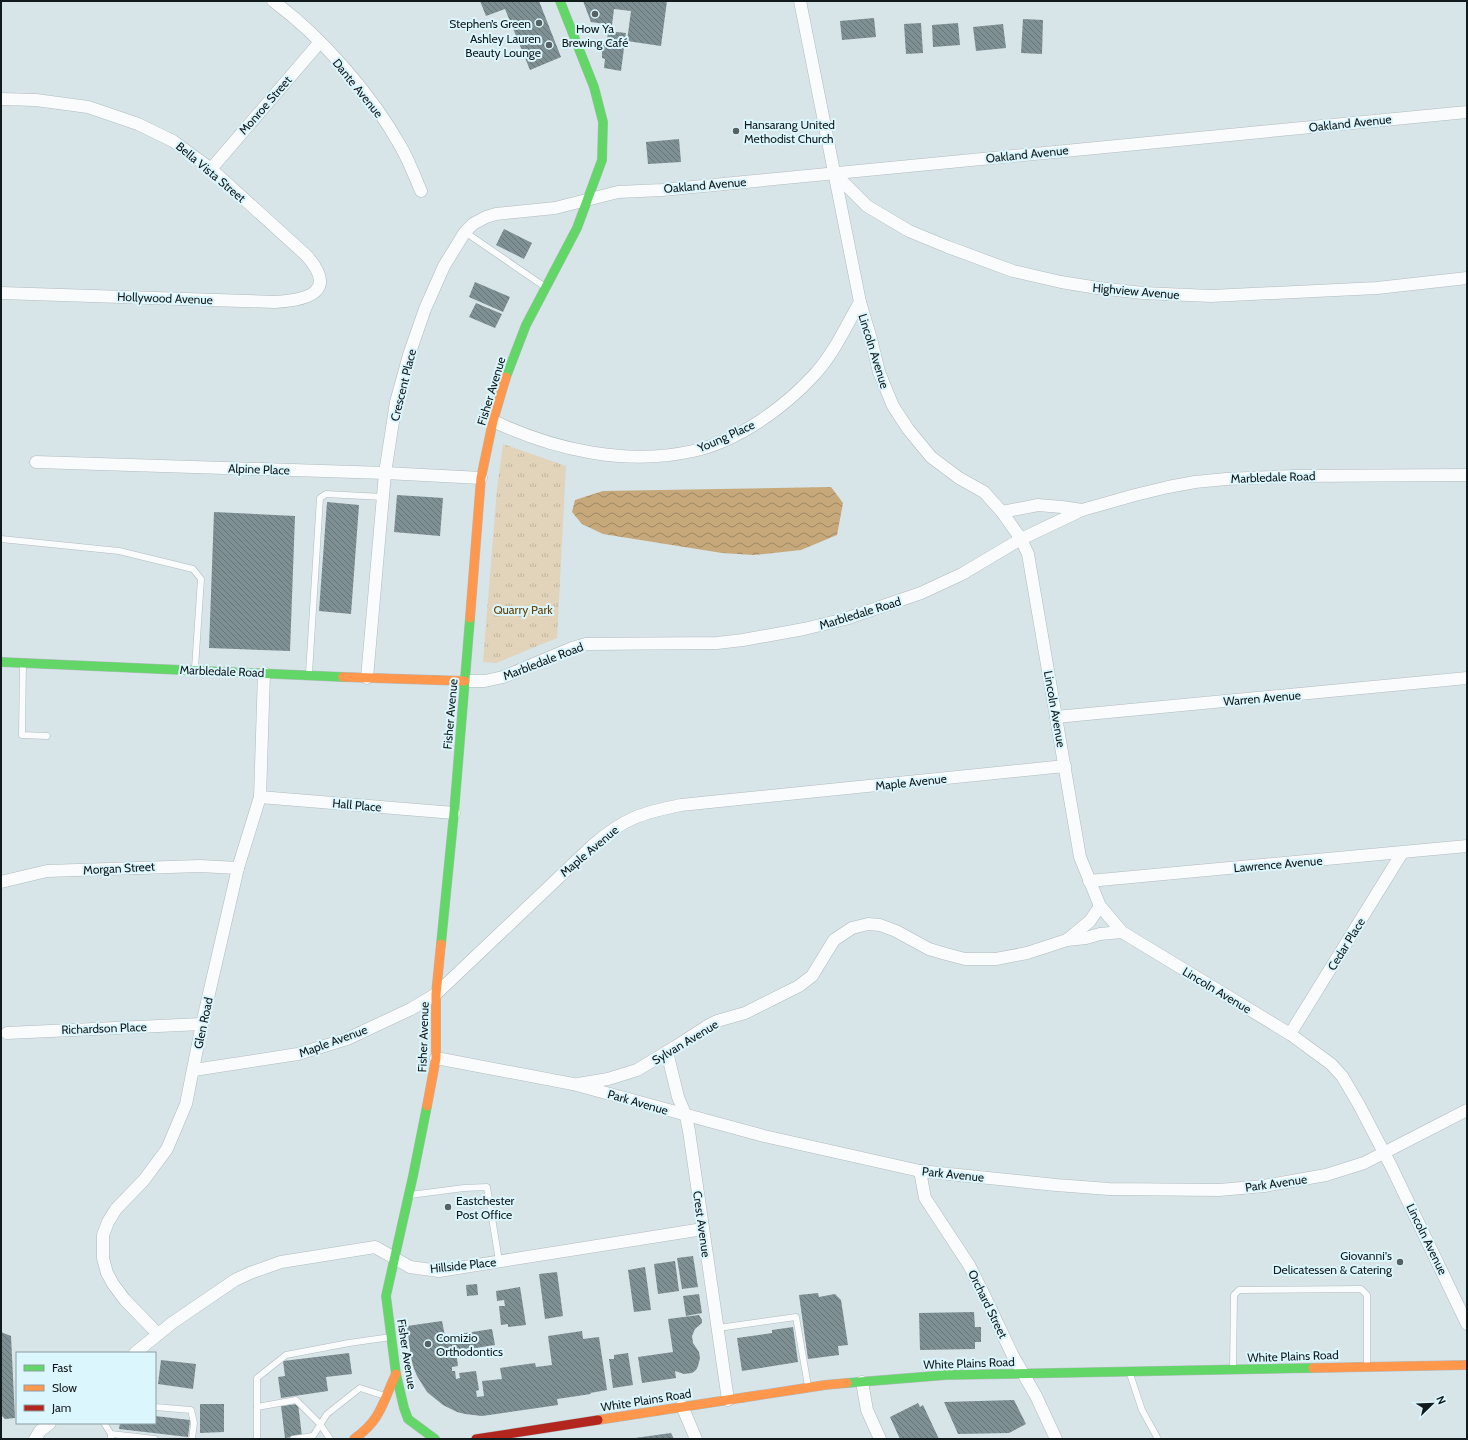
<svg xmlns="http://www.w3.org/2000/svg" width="1468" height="1440" font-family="Cabin,sans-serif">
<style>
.park{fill:url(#park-tufts)}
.water{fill:url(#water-waves)}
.building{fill:url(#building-back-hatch)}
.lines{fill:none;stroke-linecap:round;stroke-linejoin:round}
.lane-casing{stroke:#b1bbbe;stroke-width:7}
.street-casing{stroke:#b1bbbe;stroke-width:13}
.fast-casing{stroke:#b1bbbe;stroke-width:10}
.slow-casing{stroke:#b1bbbe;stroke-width:10}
.jam-casing{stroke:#b1bbbe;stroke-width:10}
.lane{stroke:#f9fbfc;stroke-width:6}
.street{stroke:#f9fbfc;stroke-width:12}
.fast{stroke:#63d668;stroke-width:9}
.slow{stroke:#ff974d;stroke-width:9}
.jam{stroke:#b3261e;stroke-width:9}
.poi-dot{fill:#566163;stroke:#dcf6fd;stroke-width:1.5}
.labels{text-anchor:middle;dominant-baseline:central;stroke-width:4;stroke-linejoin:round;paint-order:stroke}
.poi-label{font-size:12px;fill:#111a1c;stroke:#dcf6fd;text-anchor:end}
.street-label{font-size:12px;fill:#111a1c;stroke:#dcf6fd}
.park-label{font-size:12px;fill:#63430c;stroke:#dcf6fd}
</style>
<defs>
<pattern id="park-tufts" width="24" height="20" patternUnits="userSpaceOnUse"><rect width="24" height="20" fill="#e1d4bb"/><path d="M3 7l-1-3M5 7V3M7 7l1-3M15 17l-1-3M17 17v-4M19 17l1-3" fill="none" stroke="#c0b5a0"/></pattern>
<pattern id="water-waves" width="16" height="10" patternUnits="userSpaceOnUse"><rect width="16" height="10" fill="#c6a87a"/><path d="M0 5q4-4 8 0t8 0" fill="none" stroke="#9f8863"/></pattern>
<pattern id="building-back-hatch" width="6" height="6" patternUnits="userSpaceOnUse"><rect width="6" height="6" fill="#7f9094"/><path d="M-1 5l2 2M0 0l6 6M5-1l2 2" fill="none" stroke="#677578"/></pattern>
</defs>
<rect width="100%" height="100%" fill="#d7e4e8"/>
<polygon class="park" points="503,444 566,466 557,638 496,663 483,662 497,489"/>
<polygon class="water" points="831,487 843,503 837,535 801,550 754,555 722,553 603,534 582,524 572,512 575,500 603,491"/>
<g class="building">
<polygon points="480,1 539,1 561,57 530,70 505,9 486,16"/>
<polygon points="583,1 667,1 661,46 627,41 631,11 614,9 612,25 591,22"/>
<polygon points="874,18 876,37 842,40 840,21"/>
<polygon points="1023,19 1043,20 1042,54 1021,53"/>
<polygon points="921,23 923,53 906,54 904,24"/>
<polygon points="958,23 960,45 933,47 932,25"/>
<polygon points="1003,24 1006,48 976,51 973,27"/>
<polygon points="608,31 626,33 621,71 604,68 605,59 602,58 602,52 600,52 602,40 607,41"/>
<polygon points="679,139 681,162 648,164 646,142"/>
<polygon points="504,229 532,243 524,259 496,245"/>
<polygon points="475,282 510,297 503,312 469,297"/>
<polygon points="476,303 502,314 495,328 469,317"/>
<polygon points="397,495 443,498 440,536 394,532"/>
<polygon points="327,502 359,505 351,614 319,611"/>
<polygon points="214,512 295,516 290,651 209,648"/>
<polygon points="693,1256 698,1287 682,1289 677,1258"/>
<polygon points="675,1261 679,1291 658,1294 654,1264"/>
<polygon points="645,1267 651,1310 634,1312 628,1270"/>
<polygon points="557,1272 563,1316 545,1319 539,1274"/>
<polygon points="477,1284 478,1295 467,1296 466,1285"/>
<polygon points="520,1287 526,1325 508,1327 508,1324 501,1325 499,1306 505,1306 504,1300 497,1301 496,1291"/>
<polygon points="818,1293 819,1297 835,1294 841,1300 848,1345 838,1346 839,1355 808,1359 799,1295"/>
<polygon points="699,1294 702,1313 686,1316 683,1296"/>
<polygon points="974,1312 975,1327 981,1327 981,1342 975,1342 975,1349 920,1350 919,1313"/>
<polygon points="699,1315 702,1320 702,1323 695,1329 692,1336 693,1343 699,1352 700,1358 698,1366 696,1370 692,1373 684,1374 675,1371 676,1378 642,1383 638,1357 673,1352 668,1319"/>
<polygon points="442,1321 445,1336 492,1329 495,1345 456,1351 458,1366 452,1367 452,1371 455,1371 456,1379 460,1378 459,1373 476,1371 479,1390 476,1391 477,1397 484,1396 482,1381 502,1379 500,1368 535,1363 536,1367 552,1365 548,1336 582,1331 583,1339 599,1337 607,1390 590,1393 591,1394 557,1399 558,1405 482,1416 465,1414 457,1412 443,1405 427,1392 417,1376 413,1366 411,1357 407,1326"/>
<polygon points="793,1327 798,1362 742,1371 737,1338 772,1333 772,1330"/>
<polygon points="1,1332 11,1336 15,1418 5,1419 1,1415"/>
<polygon points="349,1353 352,1374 326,1377 328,1391 281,1398 278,1377 285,1376 283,1361"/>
<polygon points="628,1353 633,1385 613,1388 609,1359 614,1359 614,1355"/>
<polygon points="161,1360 196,1364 193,1389 158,1384"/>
<polygon points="1014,1400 1026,1424 1009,1433 958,1434 944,1402"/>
<polygon points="918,1403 920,1407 923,1405 939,1439 900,1439 890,1417"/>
<polygon points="200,1404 224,1404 224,1432 200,1433"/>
<polygon points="298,1404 302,1436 285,1438 281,1406"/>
<polygon points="155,1416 190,1420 188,1437 119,1429 120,1423 155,1423"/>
<polygon points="671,1433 674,1439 635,1439 635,1438"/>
</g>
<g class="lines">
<defs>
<g id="lane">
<polyline points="465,232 545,287"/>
<polyline points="1,539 119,551 193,569 201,579 195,668"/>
<polyline points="23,664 22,735 47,736"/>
<polyline points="309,673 320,498 326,494 383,497"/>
<polyline points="410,1195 464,1188 487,1187 499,1261"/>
<polyline points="718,1328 796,1317 808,1386"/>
<polyline points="1233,1368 1234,1295 1239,1290 1361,1289 1367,1295 1367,1364"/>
<polyline points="1130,1374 1142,1410 1158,1439"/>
<polyline points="155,1407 191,1410 194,1423 192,1439"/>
<polyline points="257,1407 296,1400 320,1424 330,1439"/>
<polyline points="104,1423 111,1434 111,1439"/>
<polyline points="111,1434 155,1439"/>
<polyline points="257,1439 257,1378 286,1355 349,1343 391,1337"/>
<polyline points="293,1439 313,1436 327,1414 360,1388 385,1396"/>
</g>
<g id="street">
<path d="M273,1C321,36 372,95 401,147C409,161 415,177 421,191"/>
<polyline points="800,1 860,302 871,339 879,372 893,406 908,429 931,457 959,478 984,492 1002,512 1021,539 1028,554 1080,857 1100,906 1122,932 1290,1034 1331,1064 1342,1076 1358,1103 1391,1166 1467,1324"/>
<path d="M1,99L36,100L88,107L138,124L173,141L211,169L307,256C338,292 308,300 275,302L1,293"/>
<polyline points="211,169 320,42"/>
<polyline points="834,173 867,206 909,231 948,247 1013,271 1061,282 1098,288 1143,293 1211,296 1377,288 1467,278"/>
<path d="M493,421C555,450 626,466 693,451C738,441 784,408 815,374C834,353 846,326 860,302"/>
<polyline points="36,462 385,473 481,478"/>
<polyline points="1002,512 1038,505 1062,507 1082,510 1135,495 1168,487 1195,482 1226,479 1294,476 1467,475"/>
<polyline points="367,678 385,473 396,402 409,355 425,309 444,266 465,232 473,224 486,217 496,214 555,208 618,192 662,190 1467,112"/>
<polyline points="465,681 485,681 503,677 572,648 586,644 717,643 743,640 804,629 845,619 921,593 962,574 1021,539 1082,510"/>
<polyline points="1056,717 1467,678"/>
<polyline points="260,797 454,813"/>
<polyline points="1089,881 1467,846"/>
<polyline points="1,882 47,871 200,866 238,868"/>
<polyline points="1067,940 1090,921 1100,906"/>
<polyline points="7,1033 202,1024"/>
<polyline points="1290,1034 1402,853"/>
<polyline points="667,1052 678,1097 686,1116 689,1131 728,1400"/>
<polyline points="436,1058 573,1084 764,1136 920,1171 1056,1185 1109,1189 1219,1190 1264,1186 1326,1175 1364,1163 1467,1110"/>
<path d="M194,1070L298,1054L347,1039L411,1009L436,994L593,845C625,818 641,813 681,805L1065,766"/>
<polyline points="578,1084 608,1079 637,1070 675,1047 709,1025 717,1021 745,1013 799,986 812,976 834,940 852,928 868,924 880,925 896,931 929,949 946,954 965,959 996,959 1027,953 1067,940 1086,938 1100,934 1122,932"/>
<polyline points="920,1171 925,1198 969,1265 983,1293 1013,1356 1036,1396 1056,1439"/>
<polyline points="158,1334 125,1300 113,1284 107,1273 103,1258 103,1235 108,1222 116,1209 144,1180 167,1149 186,1104 202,1024 238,868 260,797 264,673"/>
<polyline points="135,1353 172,1323 235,1280 250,1273 281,1262 375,1247 410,1267 439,1271 703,1229"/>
<polyline points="862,1382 867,1410 880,1439"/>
<polyline points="682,1406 696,1439"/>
<polyline points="35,1439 40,1431 50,1423"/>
</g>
<g id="fast">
<polyline points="506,377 526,325 577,228 602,160 603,122 594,87 560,1"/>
<polyline points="1,662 343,677"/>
<polyline points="441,944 454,813 470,618"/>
<polyline points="427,1106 413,1176 386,1296 396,1374 404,1408 408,1419 435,1439"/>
<polyline points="847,1383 946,1375 1313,1368"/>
</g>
<g id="slow">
<polyline points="470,618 481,478 493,421 506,377"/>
<polyline points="343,677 465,681"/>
<polyline points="427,1106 436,1058 436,994 441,944"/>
<polyline points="1313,1368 1467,1365"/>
<polyline points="598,1420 825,1385 847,1383"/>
<path d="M354,1439C382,1419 382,1403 396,1374"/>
</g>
<polyline id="jam" points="476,1439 598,1420"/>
</defs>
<use href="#lane" class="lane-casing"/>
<use href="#street" class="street-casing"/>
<use href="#fast" class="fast-casing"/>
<use href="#slow" class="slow-casing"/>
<use href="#jam" class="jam-casing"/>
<use href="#lane" class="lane"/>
<use href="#street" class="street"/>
<use href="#fast" class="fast"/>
<use href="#slow" class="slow"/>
<use href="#jam" class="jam"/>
</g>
<g class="poi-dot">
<circle cx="595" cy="14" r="4"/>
<circle cx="539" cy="23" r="4"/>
<circle cx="549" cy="45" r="4"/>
<circle cx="736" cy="131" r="4"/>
<circle cx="448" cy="1207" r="4"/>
<circle cx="1400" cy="1262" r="4"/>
<circle cx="428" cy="1344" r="4"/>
</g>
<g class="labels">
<g class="poi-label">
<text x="531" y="23">Stephen’s Green</text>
<text x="595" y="28" text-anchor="middle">How Ya<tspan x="595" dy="14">Brewing Café</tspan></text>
<text x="541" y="38">Ashley Lauren<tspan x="541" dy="14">Beauty Lounge</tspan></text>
<text x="744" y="124" text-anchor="start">Hansarang United<tspan x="744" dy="14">Methodist Church</tspan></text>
<text x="456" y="1200" text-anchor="start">Eastchester<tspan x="456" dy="14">Post Office</tspan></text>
<text x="1392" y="1255">Giovanni's<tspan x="1392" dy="14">Delicatessen &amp; Catering</tspan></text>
<text x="436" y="1337" text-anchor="start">Comizio<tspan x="436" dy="14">Orthodontics</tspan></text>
</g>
<g class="street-label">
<text transform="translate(358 88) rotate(51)">Dante Avenue</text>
<text transform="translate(265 105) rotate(-49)">Monroe Street</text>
<text transform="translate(1350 123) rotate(-6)">Oakland Avenue</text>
<text transform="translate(1027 154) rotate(-6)">Oakland Avenue</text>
<text transform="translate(211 172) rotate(40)">Bella Vista Street</text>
<text transform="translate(705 185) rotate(-5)">Oakland Avenue</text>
<text transform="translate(1136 291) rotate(5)">Highview Avenue</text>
<text transform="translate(165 298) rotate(2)">Hollywood Avenue</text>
<text transform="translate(874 351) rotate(73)">Lincoln Avenue</text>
<text transform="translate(403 385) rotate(-76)">Crescent Place</text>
<text transform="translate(491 391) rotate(-73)">Fisher Avenue</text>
<text transform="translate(726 436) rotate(-24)">Young Place</text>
<text transform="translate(259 469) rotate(2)">Alpine Place</text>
<text transform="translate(1273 477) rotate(-2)">Marbledale Road</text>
<text transform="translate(860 613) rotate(-17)">Marbledale Road</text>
<text transform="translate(543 661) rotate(-21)">Marbledale Road</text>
<text transform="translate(222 671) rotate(2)">Marbledale Road</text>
<text transform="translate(1262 698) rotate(-5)">Warren Avenue</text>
<text transform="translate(1055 709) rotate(80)">Lincoln Avenue</text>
<text transform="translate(450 714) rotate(-85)">Fisher Avenue</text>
<text transform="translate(911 782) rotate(-6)">Maple Avenue</text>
<text transform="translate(357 805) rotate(5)">Hall Place</text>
<text transform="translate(589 851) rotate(-40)">Maple Avenue</text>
<text transform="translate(1278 864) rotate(-5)">Lawrence Avenue</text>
<text transform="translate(119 868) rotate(-3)">Morgan Street</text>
<text transform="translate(1346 944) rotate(-58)">Cedar Place</text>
<text transform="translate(1217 990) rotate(31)">Lincoln Avenue</text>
<text transform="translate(203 1023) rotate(-78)">Glen Road</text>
<text transform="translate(104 1028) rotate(-2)">Richardson Place</text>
<text transform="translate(423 1037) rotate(-88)">Fisher Avenue</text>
<text transform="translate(333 1041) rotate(-20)">Maple Avenue</text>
<text transform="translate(685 1042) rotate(-31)">Sylvan Avenue</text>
<text transform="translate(638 1102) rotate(16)">Park Avenue</text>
<text transform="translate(953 1174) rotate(6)">Park Avenue</text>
<text transform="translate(1276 1183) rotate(-8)">Park Avenue</text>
<text transform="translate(702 1224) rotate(82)">Crest Avenue</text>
<text transform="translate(1427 1239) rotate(64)">Lincoln Avenue</text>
<text transform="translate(463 1265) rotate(-6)">Hillside Place</text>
<text transform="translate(988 1304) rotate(64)">Orchard Street</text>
<text transform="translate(407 1354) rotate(81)">Fisher Avenue</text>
<text transform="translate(1293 1356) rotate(-2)">White Plains Road</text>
<text transform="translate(969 1363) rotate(-2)">White Plains Road</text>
<text transform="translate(646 1400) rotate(-9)">White Plains Road</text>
</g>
<g class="park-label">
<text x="523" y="609">Quarry Park</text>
</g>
</g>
<rect width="1468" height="1440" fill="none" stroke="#111a1c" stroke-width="4"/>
<rect x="16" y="1352" width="140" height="72" fill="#dcf6fd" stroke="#8b9ea3"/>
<rect x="24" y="1365" width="20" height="6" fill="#63d668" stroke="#8b9ea3"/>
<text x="52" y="1372" font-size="12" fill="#111a1c">Fast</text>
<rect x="24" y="1385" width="20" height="6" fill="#ff974d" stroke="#8b9ea3"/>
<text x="52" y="1392" font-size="12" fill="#111a1c">Slow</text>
<rect x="24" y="1405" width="20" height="6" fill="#b3261e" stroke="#8b9ea3"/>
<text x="52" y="1412" font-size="12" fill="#111a1c">Jam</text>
<g transform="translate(1432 1404) rotate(67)" stroke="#dcf6fd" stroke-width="3" paint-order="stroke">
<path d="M0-3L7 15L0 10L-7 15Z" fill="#111a1c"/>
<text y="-6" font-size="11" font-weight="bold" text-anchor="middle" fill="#111a1c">N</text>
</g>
</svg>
